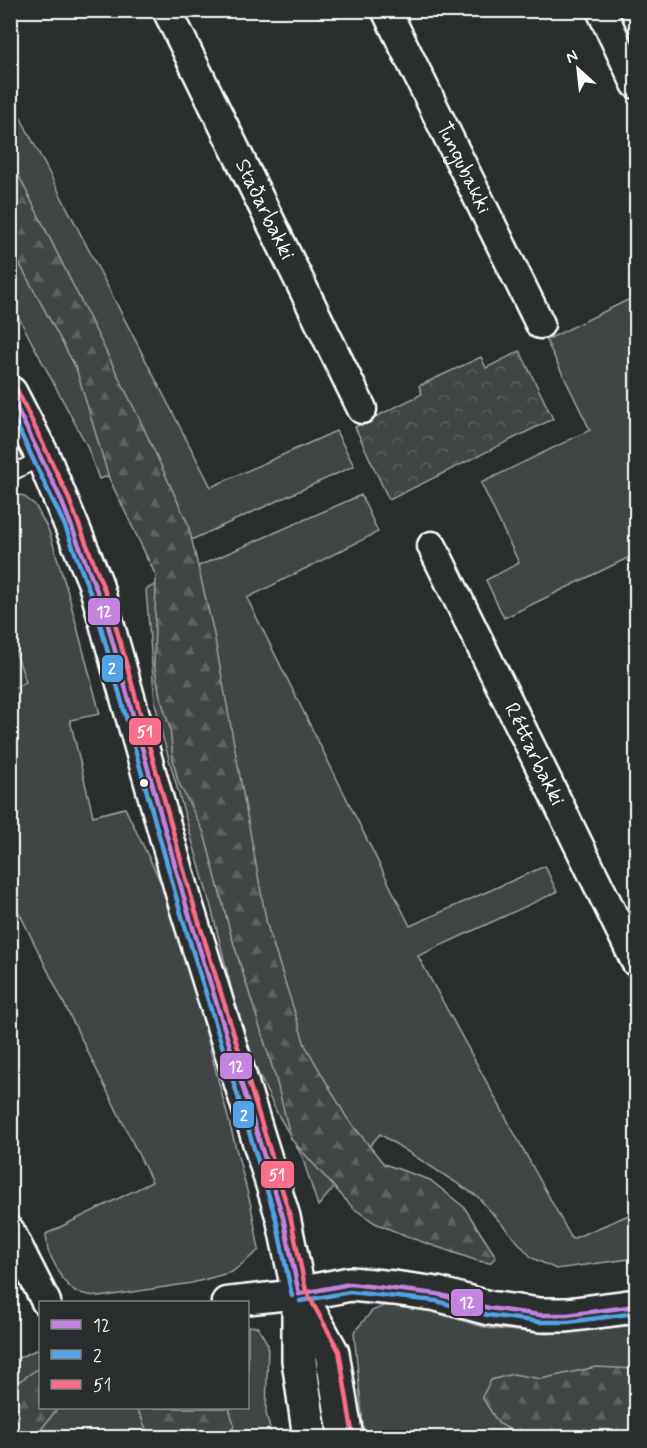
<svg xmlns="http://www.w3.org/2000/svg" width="647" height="1448" font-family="Mynerve,sans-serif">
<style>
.built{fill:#373a3b}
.green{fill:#414445;stroke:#a0a2a2;stroke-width:1.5}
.forest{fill:url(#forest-firs);stroke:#a0a2a2;stroke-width:1.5}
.park{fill:url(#park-crowns);stroke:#a0a2a2;stroke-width:1.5}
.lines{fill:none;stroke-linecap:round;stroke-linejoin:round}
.service-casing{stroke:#fff;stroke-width:18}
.minor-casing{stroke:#fff;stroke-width:33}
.tertiary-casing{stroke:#fff;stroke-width:38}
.service{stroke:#2a2d2e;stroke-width:14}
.minor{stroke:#2a2d2e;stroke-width:28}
.tertiary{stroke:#2a2d2e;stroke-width:33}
.bus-1-casing{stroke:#2a2d2e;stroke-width:9}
.bus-2-casing{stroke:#2a2d2e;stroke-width:9}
.bus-3-casing{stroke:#2a2d2e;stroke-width:9}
.bus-1{stroke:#c483df;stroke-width:4.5}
.bus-2{stroke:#53a3e8;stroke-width:4.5}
.bus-3{stroke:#fb6d88;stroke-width:4.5}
.bus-dot{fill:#fff;stroke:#2a2d2e;stroke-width:2}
.labels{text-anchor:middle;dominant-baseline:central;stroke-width:4.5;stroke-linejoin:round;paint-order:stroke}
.street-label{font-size:21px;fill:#fff;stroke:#2a2d2e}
.line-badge{stroke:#2a2d2e;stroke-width:2}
.badge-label{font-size:16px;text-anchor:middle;font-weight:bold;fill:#fff}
</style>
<defs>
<pattern id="forest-firs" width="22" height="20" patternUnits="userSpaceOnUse" patternTransform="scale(1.5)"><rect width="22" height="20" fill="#414445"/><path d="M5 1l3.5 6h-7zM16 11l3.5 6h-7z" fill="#5e6061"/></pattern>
<pattern id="park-crowns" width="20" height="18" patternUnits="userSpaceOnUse" patternTransform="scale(1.5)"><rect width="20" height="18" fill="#414445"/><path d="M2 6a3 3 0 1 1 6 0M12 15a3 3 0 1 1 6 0" fill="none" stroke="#5e6061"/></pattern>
</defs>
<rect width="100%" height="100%" fill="#2a2d2e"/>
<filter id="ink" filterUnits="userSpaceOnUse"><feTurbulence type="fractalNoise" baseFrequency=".0167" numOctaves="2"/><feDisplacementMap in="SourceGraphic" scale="12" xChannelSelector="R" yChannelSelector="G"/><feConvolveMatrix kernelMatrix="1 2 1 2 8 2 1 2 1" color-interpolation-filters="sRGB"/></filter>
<g filter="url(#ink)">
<polygon class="built" points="10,638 26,682 11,690 10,690"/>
<g class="green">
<polygon points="10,97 211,487 336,431 354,466 147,560 127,470 99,479 87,446 11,303"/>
<polygon points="636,296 636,554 504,618 486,580 519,563 481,483 590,430 546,340"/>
<polygon points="22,495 35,505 49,531 68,593 100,714 70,720 93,816 125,808 174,910 251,1206 259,1250 232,1272 192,1283 99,1297 75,1292 63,1280 48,1251 46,1234 152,1182 11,896 11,690 26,682 11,638 10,496"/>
<polygon points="361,495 378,532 247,598 410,926 545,866 557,892 418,956 572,1239 636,1212 636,1258 556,1269 532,1258 477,1196 380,1134 318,1206 302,1156 277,1113 246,1047 211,907 163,738 155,703 146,589"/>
<polygon points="394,1301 488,1328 547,1334 636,1325 636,1437 364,1437 354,1332 372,1311"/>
<polygon points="248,1326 258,1327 268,1345 266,1413 272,1437 11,1437 10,1362 40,1348 40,1408 248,1408"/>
</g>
<g class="forest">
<polygon points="10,158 140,420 188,524 214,634 267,925 305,1045 347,1118 384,1164 430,1180 464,1207 496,1257 490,1263 478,1261 411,1238 375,1223 353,1208 291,1139 276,1079 231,935 204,833 178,781 173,759 170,728 160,696 154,664 156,576 109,478 76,368 11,248"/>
<polygon points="596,1367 636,1369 636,1437 524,1437 498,1423 482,1397 491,1380 513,1374 541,1379"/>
<polygon points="36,1370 40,1370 40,1408 58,1408 35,1437 11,1437 11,1387"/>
<polygon points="137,1408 229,1408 234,1424 231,1437 147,1437 146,1429"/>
</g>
<polygon class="park" points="520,351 553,419 389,500 355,427 422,394 419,386 481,357 486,368"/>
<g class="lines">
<defs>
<polyline id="service" points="10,474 43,457"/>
<g id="minor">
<path id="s1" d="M167,10L362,409"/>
<path id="s2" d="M386,10L540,324"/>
<polyline points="601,10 636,84"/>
<path id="s3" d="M432,546L636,962"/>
<polyline points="10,1231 46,1302"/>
<polyline points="226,1302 299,1294"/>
</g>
<g id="tertiary">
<polyline points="10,393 43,457 95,582 186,905 283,1217 299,1294 299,1360 310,1438"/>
<polyline points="299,1294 350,1284 394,1288 437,1294 489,1308 540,1315 567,1315 636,1306"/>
<polyline points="300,1295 332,1353 346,1438"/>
</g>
</defs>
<use href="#service" class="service-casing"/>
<use href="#minor" class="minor-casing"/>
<use href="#tertiary" class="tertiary-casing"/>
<use href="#service" class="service"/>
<use href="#minor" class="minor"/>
<use href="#tertiary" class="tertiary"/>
<defs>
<g id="bus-1">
<polyline points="10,394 60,497 102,604 186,905 283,1217 299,1294"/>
<polyline points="299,1294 350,1284 437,1294 489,1308 540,1315 567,1315 636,1306"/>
</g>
<g id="bus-2">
<polyline points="10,411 65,526 95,606 179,907 276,1219 292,1296"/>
<polyline points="300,1301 350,1292 436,1301 488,1315 540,1322 568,1322 636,1313"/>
</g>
<polyline id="bus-3" points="17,390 67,494 109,602 193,903 290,1215 306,1291 339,1351 353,1437"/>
</defs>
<use href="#bus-1" class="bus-1-casing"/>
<use href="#bus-2" class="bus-2-casing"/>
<use href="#bus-3" class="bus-3-casing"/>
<use href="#bus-1" class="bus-1"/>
<use href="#bus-2" class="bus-2"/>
<use href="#bus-3" class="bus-3"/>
</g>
</g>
<circle class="bus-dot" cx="144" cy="783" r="5"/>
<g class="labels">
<g class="street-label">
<text stroke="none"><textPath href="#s2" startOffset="176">Tungubakki</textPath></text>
<text stroke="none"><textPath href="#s1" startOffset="222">Staðarbakki</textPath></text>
<text stroke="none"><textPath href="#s3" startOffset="232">Réttarbakki</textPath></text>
</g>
</g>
<g class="line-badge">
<rect x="87" y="597" width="34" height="29" rx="6" fill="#c483df"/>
<rect x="101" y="654" width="23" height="29" rx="6" fill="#53a3e8"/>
<rect x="128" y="717" width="34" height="29" rx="6" fill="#fb6d88"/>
<rect x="219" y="1052" width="34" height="28" rx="6" fill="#c483df"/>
<rect x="232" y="1100" width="23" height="29" rx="6" fill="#53a3e8"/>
<rect x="260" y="1160" width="35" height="29" rx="6" fill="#fb6d88"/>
<rect x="450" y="1288" width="34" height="29" rx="6" fill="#c483df"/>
</g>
<g class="badge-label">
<text x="104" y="617">12</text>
<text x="112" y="674">2</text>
<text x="145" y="737">51</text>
<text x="236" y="1072">12</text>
<text x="244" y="1121">2</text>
<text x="277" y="1180">51</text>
<text x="467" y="1308">12</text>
</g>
<rect width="647" height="1448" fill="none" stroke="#2a2d2e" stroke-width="36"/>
<rect x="18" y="18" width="611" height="1412" fill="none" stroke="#fff" stroke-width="2" filter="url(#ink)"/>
<rect x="39" y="1301" width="210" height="108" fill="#2a2d2e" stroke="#7f8182" stroke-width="1.5"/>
<rect x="51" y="1320" width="30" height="9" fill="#c483df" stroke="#7f8182" stroke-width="1.5"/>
<text x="93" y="1331" font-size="18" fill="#ffffff">12</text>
<rect x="51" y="1350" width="30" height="9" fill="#53a3e8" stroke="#7f8182" stroke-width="1.5"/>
<text x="93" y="1361" font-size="18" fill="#ffffff">2</text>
<rect x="51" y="1380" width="30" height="9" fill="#fb6d88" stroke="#7f8182" stroke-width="1.5"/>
<text x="93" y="1391" font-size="18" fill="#ffffff">51</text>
<g transform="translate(578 69) rotate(333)" stroke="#2a2d2e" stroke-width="4.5" paint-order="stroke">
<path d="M0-4.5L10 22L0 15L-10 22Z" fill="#ffffff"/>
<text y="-9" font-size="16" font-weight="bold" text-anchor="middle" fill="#ffffff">N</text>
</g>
</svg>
